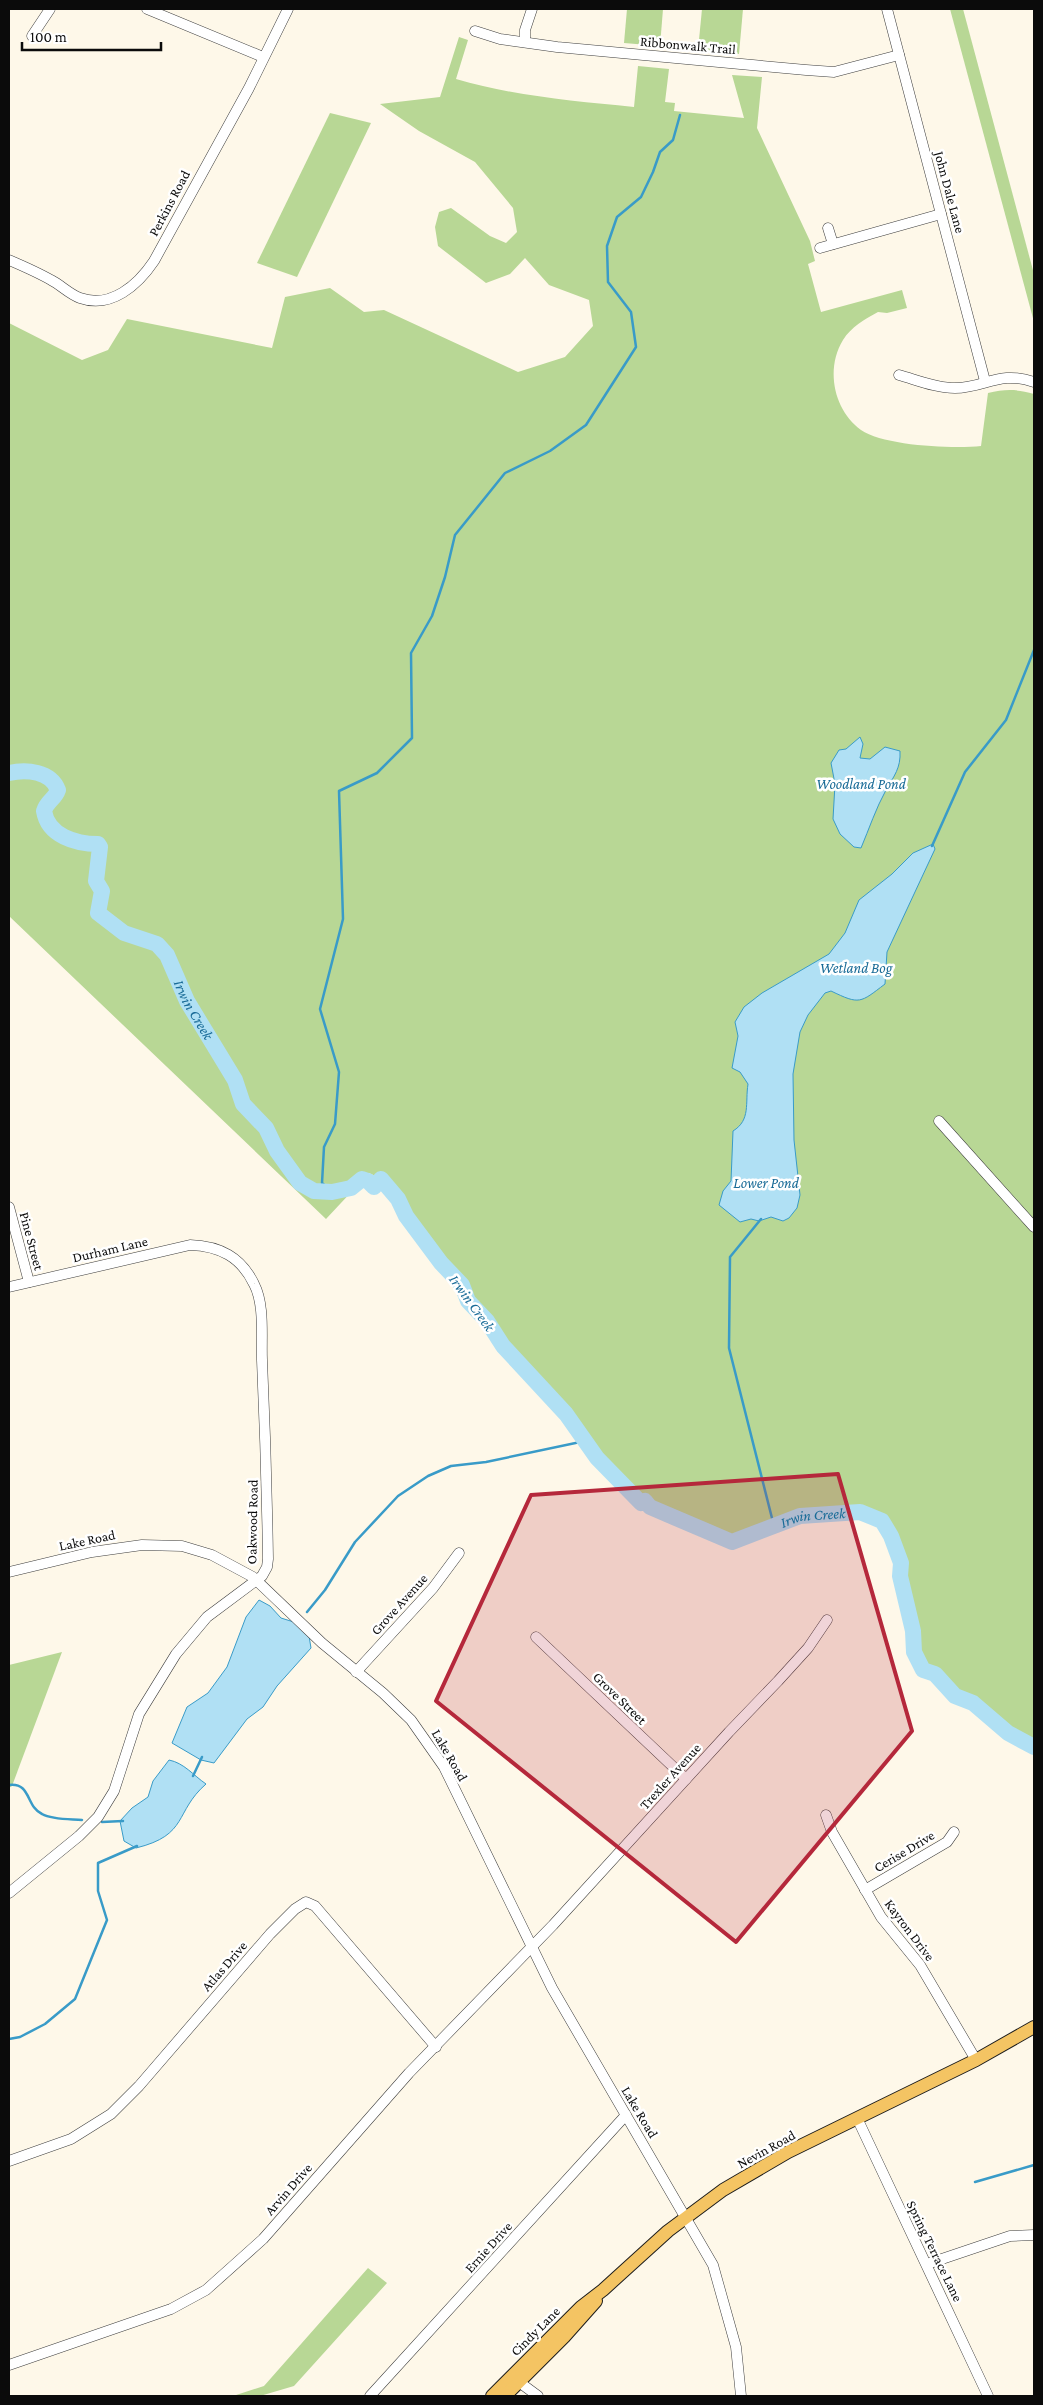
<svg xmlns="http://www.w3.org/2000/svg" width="1043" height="2405" font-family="'Crimson Pro',serif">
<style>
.forest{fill:#b8d795}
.water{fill:#b0e0f4;stroke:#399bc8}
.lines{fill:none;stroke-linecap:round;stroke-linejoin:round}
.stream{stroke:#399bc8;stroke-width:2.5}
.river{stroke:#b0e0f4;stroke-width:16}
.minor-casing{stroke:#3e3e3e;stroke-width:11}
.major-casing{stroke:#1c1c1c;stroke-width:14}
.minor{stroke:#fff;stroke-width:10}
.major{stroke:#f4c463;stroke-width:12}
.marked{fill:#b5283b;fill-opacity:0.2;stroke:#b5283b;stroke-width:4;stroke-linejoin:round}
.labels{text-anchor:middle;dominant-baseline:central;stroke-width:5;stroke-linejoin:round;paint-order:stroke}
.street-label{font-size:14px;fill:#0b0b0b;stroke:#fff}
.water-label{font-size:15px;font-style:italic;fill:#196b97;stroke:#fff}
</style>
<rect width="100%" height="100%" fill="#fef8e9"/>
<g class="forest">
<polygon points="627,9 663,9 660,46 624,43"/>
<polygon points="702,9 743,9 739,54 698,50"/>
<polygon points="950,9 963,9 1034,274 1034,322"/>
<path d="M459,37L468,40L456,79C514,96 573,101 634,107L638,66L669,69L665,102L675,103L674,111L744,118L732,75L762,77L757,128L810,241L815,261L808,264L821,312L902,290L907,308L887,313L878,312C865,319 851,327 843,340C825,369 834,411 861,430C884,446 954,449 981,446L988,393C1005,389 1017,389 1034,394V1747L1008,1733L973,1703L955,1696L935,1674L923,1670L914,1652L913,1631L900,1576V1563L891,1536L882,1521L860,1512L800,1516L732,1542L650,1507L645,1501L641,1503L597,1458L566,1414L503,1346L487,1321L468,1301L462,1285L441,1263L406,1216L398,1199L381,1179L369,1173L326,1219L9,916V323L82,360L108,350L127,319L272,348L285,297L330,288L364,312L384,310L518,372L565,357L593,326L589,300L549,285L525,258L510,274L486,283L438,246L435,227L439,212L451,208L490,236L506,243L517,232L513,208L475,162L419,131L380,104L440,97Z"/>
<polygon points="330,113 371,123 297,277 257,263"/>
<polygon points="62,1652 12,1786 9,1788 9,1665"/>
<polygon points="368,2268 387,2283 294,2386 260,2396 233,2396 264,2386"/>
</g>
<g class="water">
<path d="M860,737L863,744L860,758L870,759L885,747L900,751C901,768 894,776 886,790C876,808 869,829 861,848L854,847L840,834L833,819L835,784L831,763L839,750L846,749Z"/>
<path d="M933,844L935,849L887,952L885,984C860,1003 860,1005 831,991L825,993L808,1015L800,1032L793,1074L794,1140L800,1195L797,1208L789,1218L783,1221L771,1217L759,1221L751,1219L740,1222L719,1205L723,1191L731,1181L733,1131C751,1120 745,1103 748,1084L740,1072L732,1068L738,1036L735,1022L744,1007L762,993L829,954L845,933L859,900L892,874L913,853Z"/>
<polygon points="259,1600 270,1606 281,1618 297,1623 309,1636 311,1648 277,1686 263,1707 247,1719 214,1763 201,1760 172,1743 187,1707 208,1693 227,1667 246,1617"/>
<path d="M169,1760C184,1763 193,1775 206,1784C174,1812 189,1835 136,1848L124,1841L120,1821L132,1808L148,1797L153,1781Z"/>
</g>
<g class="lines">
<g class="stream">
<polyline points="932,846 965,772 1006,720 1034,650"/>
<polyline points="332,1192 322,1183 324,1147 335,1124 339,1072 320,1009 343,919 339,791 377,773 412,738 411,653 432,616 445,577 455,535 505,473 550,451 586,425 636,347 631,312 608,282 607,246 617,217 641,197 653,172 660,152 673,140 680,115"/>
<polyline points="761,1219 730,1257 729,1348 774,1526"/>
<polyline points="307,1612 325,1590 355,1542 398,1496 428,1476 451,1466 486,1462 585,1441"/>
<polyline points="193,1776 202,1757"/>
<path d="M9,1785C31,1782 26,1807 42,1814C53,1820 70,1819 82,1820"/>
<polyline points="102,1822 123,1821"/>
<polyline points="9,2039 20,2037 45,2024 75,1999 107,1920 98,1891 98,1863 137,1846"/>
<polyline points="975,2182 1034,2165"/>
</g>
<path class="river" id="s1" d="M9,773C26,769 51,771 58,790C55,799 47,801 44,811C48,836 76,844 98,844L100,847L96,881L102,891L98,913L124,933L157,944L167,955L187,1001L235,1080L243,1104L266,1128L277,1151L300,1183L314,1191L332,1192L351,1188L362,1179L368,1181L374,1187L381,1179L398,1199L406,1216L441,1263L462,1285L468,1301L487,1321L503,1346L566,1414L597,1458L641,1503L645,1501L650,1507L732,1542L800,1516L860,1512L882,1521L891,1536L901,1563L900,1576L913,1631L914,1652L923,1670L935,1674L955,1696L973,1703L1008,1733L1034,1747"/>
<defs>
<g id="minor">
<polyline points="147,9 263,57"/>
<polyline points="887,9 985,381"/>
<polyline points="475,31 500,39 557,47 806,70 834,72 899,55"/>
<polyline points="32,36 50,9"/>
<polyline points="525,42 525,30 532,9"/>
<polyline points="828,228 833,244"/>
<polyline points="820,248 941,214"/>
<path d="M9,260C23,266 37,272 51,280C61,285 69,294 80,298C111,309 138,285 154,261L249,88L288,9"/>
<path d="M899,375C917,380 936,388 955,388C985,388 999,370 1034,382"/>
<polyline points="939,1121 1034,1227"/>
<polyline points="9,1207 29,1282"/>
<path d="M9,1287L190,1245C220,1246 241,1257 254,1284C265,1305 261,1337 262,1360C265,1427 267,1493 268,1559L267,1567L262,1576L207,1617L176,1654L139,1714L114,1791L98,1817L79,1836L9,1893"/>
<polyline points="9,1572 92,1552 142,1545 182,1546 212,1555 253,1577 322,1643 383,1693 411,1720 444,1767 552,1988 713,2265 736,2347 741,2396"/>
<polyline points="536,1637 686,1779"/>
<polyline points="356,1672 433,1588 459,1553"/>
<polyline points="826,1815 832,1832 881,1917 920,1965 976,2060"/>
<polyline points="865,1890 947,1842 954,1832"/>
<polyline points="857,2118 988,2396"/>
<polyline points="9,2161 71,2139 111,2114 139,2086 270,1934 295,1909 306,1902 315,1906 436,2047"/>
<polyline points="927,2264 1010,2236 1034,2235"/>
<polyline points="9,2365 171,2309 206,2290 263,2239 409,2073 553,1925 729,1732 778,1681 808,1648 827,1620"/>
<polyline points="519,2382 538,2396"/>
<polyline points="370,2396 626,2115"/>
</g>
<g id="major">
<polyline points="492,2396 581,2307 603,2290 668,2231 723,2190 788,2152 976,2060 1034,2027"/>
<polyline points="505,2396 564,2337 596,2301"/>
</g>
</defs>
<use href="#minor" class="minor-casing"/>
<use href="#major" class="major-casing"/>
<use href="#minor" class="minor"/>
<use href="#major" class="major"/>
</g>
<path class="marked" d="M838,1474L912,1731L736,1942L436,1701L531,1495Z"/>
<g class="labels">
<g class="street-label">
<text transform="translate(688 45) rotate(5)">Ribbonwalk Trail</text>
<text transform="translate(950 192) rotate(75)">John Dale Lane</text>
<text transform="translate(169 203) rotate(-62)">Perkins Road</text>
<text transform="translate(32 1241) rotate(75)">Pine Street</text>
<text transform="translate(110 1249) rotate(-13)">Durham Lane</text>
<text transform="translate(252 1522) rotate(-89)">Oakwood Road</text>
<text transform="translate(87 1540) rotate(-12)">Lake Road</text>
<text transform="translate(399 1604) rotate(-48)">Grove Avenue</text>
<text transform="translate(620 1698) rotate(44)">Grove Street</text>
<text transform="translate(450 1755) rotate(60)">Lake Road</text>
<text transform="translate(670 1776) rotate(-48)">Trexler Avenue</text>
<text transform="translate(904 1851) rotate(-31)">Cerise Drive</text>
<text transform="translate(910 1930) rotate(53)">Kayron Drive</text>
<text transform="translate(224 1966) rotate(-49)">Atlas Drive</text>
<text transform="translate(640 2112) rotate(59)">Lake Road</text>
<text transform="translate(766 2149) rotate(-29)">Nevin Road</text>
<text transform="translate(288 2189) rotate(-49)">Arvin Drive</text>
<text transform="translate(488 2247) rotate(-48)">Ernie Drive</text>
<text transform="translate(935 2251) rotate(64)">Spring Terrace Lane</text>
<text transform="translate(535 2331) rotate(-45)">Cindy Lane</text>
</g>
<g class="water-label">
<text x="861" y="784">Woodland Pond</text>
<text x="856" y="968">Wetland Bog</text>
<text stroke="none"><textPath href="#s1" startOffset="366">Irwin Creek</textPath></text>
<text x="766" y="1183">Lower Pond</text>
<text transform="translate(472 1303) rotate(54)">Irwin Creek</text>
<text stroke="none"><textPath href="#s1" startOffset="1269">Irwin Creek</textPath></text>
</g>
</g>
<rect width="1043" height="2405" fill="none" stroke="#0b0b0b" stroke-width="20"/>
<path d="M22 42v8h139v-8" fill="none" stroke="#0b0b0b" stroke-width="2.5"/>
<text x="30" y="42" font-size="15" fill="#0b0b0b" stroke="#ffffff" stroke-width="4" paint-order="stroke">100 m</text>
</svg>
